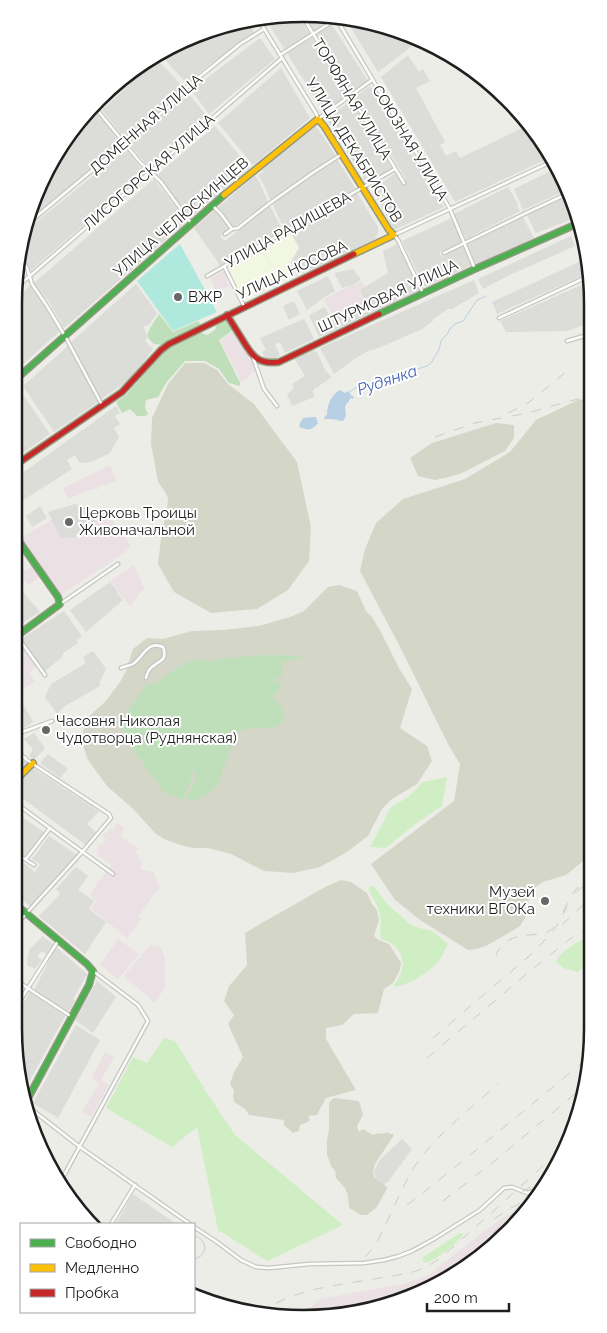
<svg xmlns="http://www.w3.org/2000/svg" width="607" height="1333" font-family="Raleway,sans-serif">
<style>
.residential{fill:#dcdcd8}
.industrial{fill:#ebe0e4}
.education{fill:#f2f7e2}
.religious{fill:#dbdbd9}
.construction{fill:#d4d7c8}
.grass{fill:#d0eec3}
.forest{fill:#bfdfba}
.pitch{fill:#afe9de}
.parking{fill:#dcdcd9}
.water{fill:#b8d0e3}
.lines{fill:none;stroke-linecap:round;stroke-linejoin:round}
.stream{stroke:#b8d0e3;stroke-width:1}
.street-casing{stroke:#c6c6c3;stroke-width:5}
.fast-casing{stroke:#90987e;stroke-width:8}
.slow-casing{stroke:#90987e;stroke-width:8}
.jam-casing{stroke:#90987e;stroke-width:8}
.street{stroke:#fcfcfb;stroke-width:2.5}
.fast{stroke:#4caf50;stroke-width:5}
.slow{stroke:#ffc107;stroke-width:5}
.jam{stroke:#c62828;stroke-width:5}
.tram{stroke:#cbcbca;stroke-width:1}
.rail{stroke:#cbcbca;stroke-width:1;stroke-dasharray:10 10;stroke-linecap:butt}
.poi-dot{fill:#676765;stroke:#fff;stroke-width:2}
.labels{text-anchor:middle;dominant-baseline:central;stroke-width:4;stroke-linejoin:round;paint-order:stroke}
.street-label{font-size:15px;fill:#1f1f1f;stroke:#fff}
.poi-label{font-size:15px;fill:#1f1f1f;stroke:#fff;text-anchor:start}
.water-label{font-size:16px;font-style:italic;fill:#4361b6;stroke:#fff}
.rim{fill:none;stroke:#1f1f1f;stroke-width:2.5}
</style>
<rect width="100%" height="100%" fill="#edede7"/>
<g class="residential">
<polygon points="303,14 328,19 330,22 314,33"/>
<polygon points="298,15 310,35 285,50 267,21"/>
<polygon points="348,23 402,33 411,47 378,72"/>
<polygon points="251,24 254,34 237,44 186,83 162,56 192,36"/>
<polygon points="332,25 368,81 351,93 316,35"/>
<polygon points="260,38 275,59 209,114 191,90"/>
<polygon points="312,38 348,95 324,113 287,53"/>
<polygon points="408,55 419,72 423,69 430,81 416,88 445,142 440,145 446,156 456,151 460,158 531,124 551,157 455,202 381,77"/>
<polygon points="157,59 184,88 169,103 125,139 102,110"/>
<polygon points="281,68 310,118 253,165 218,123"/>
<polygon points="370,86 444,207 394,230 372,189 396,173 401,182 406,179 355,97"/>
<polygon points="189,94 206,115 148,166 130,145"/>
<polygon points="351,101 392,169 366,182 326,118"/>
<polygon points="95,111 121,143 31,219 36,193 84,121"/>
<polygon points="215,126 250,168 190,218 157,175"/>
<polygon points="316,126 336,156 271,201 263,183 258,175 263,172 262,170 291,145"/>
<polygon points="126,149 142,170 143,174 31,270 23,258 29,228"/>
<polygon points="337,159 355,188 285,230 273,205 273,203 310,176 316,173 315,172"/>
<polygon points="557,168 569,189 523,210 514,189"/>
<polygon points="255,175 260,183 268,202 232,228 217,208"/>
<polygon points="154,179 187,222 64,328 49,302 34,283"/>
<polygon points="508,187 518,204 517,205 520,211 466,239 454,214"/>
<polygon points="357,193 378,227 378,233 374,241 297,276 292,261 299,248 291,232 325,213 324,211"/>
<polygon points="572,194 578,217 536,233 527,215"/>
<polygon points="270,206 283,231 220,266 210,250 207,247 194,228 216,209 230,228 220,236 225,241"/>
<polygon points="523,217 534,238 476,266 466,245"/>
<polygon points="452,218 462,242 439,252 442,257 463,245 471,266 425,287 402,241"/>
<polygon points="571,236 575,246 512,274 483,289 478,279"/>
<polygon points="397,244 420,291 319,337 309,315 325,307 329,315 336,312 341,313 361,302 360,299 363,298 360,291 361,289 388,273 383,251"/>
<polygon points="589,260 591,272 497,314 492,302 581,261 583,262"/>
<polygon points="353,269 360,278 360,280 355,284 342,288 334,273"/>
<polygon points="328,276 335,291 323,298 322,299 307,310 297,291"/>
<polygon points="474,280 479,293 452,309 448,309 433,319 433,321 422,329 388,344 373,350 372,349 356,358 334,374 320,348"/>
<polygon points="586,283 591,295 591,322 568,331 506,332 500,321"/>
<polygon points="136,284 157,313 149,325 143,326 148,337 145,341 153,349 130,380 101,399 71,342"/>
<polygon points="30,286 46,305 60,331 14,372 14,300"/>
<polygon points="294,301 300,314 289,320 283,306"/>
<polygon points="304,319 314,339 285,353 280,342 275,344 280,356 267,361 262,352 266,350 260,338"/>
<polygon points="68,346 98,402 54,432 23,386"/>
<polygon points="312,350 317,352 325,370 332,377 313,390 314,397 292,406 287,394 294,388 292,384 305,376 294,358"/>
<polygon points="19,389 50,434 14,459 14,394"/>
<polygon points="116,406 120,413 115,416 120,424 114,428 119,437 110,453 91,462 80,463 75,455 67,460 72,469 14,506 14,479"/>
<polygon points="110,582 117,590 117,593 123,600 86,632 70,610"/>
<polygon points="21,590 40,612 19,625 14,618 14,596"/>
<polygon points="64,611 82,636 76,640 78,643 63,653 62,657 45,671 21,639"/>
<polygon points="93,651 101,662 106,669 100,681 100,686 65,706 57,714 45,697 51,684 86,663 83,657"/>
<polygon points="24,706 33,722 20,731 14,731 14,712"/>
<polygon points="34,733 45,748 34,760 29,756 33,749 24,739"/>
<polygon points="14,754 29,764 14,780"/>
<polygon points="48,754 68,769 60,778 40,763"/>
<polygon points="33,768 99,811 87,824 97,833 87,846 14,792 14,788"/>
<polygon points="14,811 45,833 26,857 14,848"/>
<polygon points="49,836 77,855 30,906 14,893 14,855 35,872 40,864 32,859"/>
<polygon points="76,867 88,876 78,890 94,901 89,909 106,922 85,954 39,916 60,894 56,889"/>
<polygon points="43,936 54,945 46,954 42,951 37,956 42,960 35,969 27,965 29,950"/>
<polygon points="56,947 87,974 73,999 75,1001 69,1012 66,1010 64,1011 34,990"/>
<polygon points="97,981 116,997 93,1033 75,1020"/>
<polygon points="30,992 65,1016 24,1091 14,1030 14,1018"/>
<polygon points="76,1025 100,1040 58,1118 33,1103"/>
<polygon points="133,1194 176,1224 116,1224"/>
</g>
<g class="industrial">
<polygon points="224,271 228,278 226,279 229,286 222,289 221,288 216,291 210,278"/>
<polygon points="361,281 365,286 359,291 362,298 360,299 361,302 341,312 336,311 331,313 324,299 351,285 356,284"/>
<polygon points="234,331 246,351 257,371 250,374 248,378 240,382 238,377 238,375 232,364 220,340"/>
<polygon points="110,465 116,481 98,487 98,489 96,490 95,488 68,499 63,488"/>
<polygon points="107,513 131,546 123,554 59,596 21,538 53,519 62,537 80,538 79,534"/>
<polygon points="33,565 40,577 28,585 20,574"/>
<polygon points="134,565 144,588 130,606 118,592 118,590 111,581"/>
<polygon points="19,642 36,667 29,673 35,681 14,695 14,645"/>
<polygon points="117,823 124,827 121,837 139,849 135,853 139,856 138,859 143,863 140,867 142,869 150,872 153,870 160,889 157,890 138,917 141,919 127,938 91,909 96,901 89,895 111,865 96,854 99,850 97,848 100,844 102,845 106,840 102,836 105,832 107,833 110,828 113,830"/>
<polygon points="118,939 139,954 118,979 100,965"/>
<polygon points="150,945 161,947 165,958 165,987 155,1003 124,976"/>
<polygon points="105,1052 114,1057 101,1080 109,1085 91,1117 82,1112 99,1083 91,1078"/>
<polygon points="535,1198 521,1221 448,1281 342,1317 278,1315 290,1306 292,1310 303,1314 320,1299 403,1284 428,1275 487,1229 512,1212 518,1206 520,1207"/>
</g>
<g class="education">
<polygon points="291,234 299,248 289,262 294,277 279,284 263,250"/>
<polygon points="262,251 275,276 251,289 254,297 243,302 228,270"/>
</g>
<polygon class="religious" points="75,504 105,514 76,535 76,538 60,537 48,512"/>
<g class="construction">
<polygon points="185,363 204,363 217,370 228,384 254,404 297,462 311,527 309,561 288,590 257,609 211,613 174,592 158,564 161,539 167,508 168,498 165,492 158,482 151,444 152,418 168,384"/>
<polygon points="591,399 593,853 566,875 543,882 537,886 532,891 529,899 525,918 519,927 486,946 476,949 468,950 420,920 395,900 371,864 454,801 460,764 449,746 400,647 360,571 365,549 376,523 403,499 465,479 510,452 536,420 578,400"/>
<polygon points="496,423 514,425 514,438 505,451 462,473 449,477 435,480 418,476 410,458 432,443"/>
<polygon points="339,585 357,591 366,611 372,617 381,632 400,670 412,689 400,728 427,746 432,761 417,784 392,799 382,809 368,836 347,852 320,867 293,873 264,871 231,854 208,848 194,848 184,846 166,840 156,834 133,809 107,786 88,760 81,739 87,718 106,701 120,682 126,671 133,649 147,638 163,639 192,631 223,630 259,626 290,617 304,611 328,587"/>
<polygon points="341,880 351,882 367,893 372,904 377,910 379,920 374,936 379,940 389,944 401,963 400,970 393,983 384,989 378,1013 354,1014 342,1025 326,1028 326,1039 356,1090 326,1098 317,1115 308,1116 310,1120 308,1122 303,1124 300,1125 299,1131 293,1133 284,1125 284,1120 249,1115 245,1109 234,1102 233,1097 234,1091 230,1084 234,1072 243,1057 228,1024 234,1015 224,1001 229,986 247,965 245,933 260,924 327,886"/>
<polygon points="334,1098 359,1101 363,1115 357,1126 359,1132 363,1129 373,1135 378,1133 381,1134 389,1132 389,1134 393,1134 394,1135 375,1164 373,1172 374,1177 387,1187 387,1189 376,1208 367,1215 361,1215 349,1208 348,1196 345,1188 336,1178 335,1171 331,1166 327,1154 327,1140 329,1130 329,1102"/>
</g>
<g class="grass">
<polygon points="447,777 442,806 415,824 386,848 370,847 391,807 408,797 423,782"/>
<path d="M373,885L388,905L410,924L419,928L432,931L448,944C446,948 443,954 441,958C433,970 406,988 393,986C404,974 408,956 392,944C389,941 384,940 381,939C379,931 382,923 380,915C379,907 372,897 368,889Z"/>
<path d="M593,935V959L578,972L563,968L556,961C562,950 581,939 593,935Z"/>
<polygon points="164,1038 175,1041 207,1093 235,1135 343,1225 267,1261 218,1230 197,1127 172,1147 106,1108 133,1057 147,1063"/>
<path d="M460,1233H463V1235C453,1246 440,1258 426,1263L423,1261V1257Z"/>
</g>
<g class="forest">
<path d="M159,314L173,332L198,321L200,323L199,326L162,345L154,344C152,342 149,340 148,337C146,331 156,320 159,314Z"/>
<polygon points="227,321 233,330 219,340 240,383 240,386 229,383 219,369 205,361 185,361 166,383 158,397 146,400 145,408 148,414 145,416 137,416 130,409 122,413 116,402 126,395 166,350 199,332 207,335 215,330 218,322"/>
<path d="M268,655L299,656L301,659V660L296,659L285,661L282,666L283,675L281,677L276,678L274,681L276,683L281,681V682L278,692L274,694V697C279,705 287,712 283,722L271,729L252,727L240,731L234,740L219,781L215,788L203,797L193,800L186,799C189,789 199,780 194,770L192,771V777L183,800L171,795L162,790L126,739C123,732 123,723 125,716C131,704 141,695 147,684H154L158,683C163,676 185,662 195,660C201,659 208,662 215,661C218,661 221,658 226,658Z"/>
</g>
<polygon class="pitch" points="180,244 217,312 173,331 137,281"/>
<g class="parking">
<polygon points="40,506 47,518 32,527 26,516"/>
<polygon points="402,1139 412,1149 388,1182 383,1184 376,1178 374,1172 379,1161"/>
</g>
<g class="water">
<path d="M340,390L345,393L348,391L351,395L354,397L353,399L351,398L345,406L346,416L343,421H340C336,419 329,419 324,419L325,416L327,415C327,405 331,395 340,390Z"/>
<path d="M313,417H316L318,423C310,432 309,430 299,427L300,423L303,418Z"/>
</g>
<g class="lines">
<polyline class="stream" points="348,393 357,387 374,384 386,379 427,366 431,363 439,350 441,341 448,333 449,330 455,324 463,321 477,300 486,296"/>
<defs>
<g id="street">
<polyline points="301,14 404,183"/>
<polyline points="337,20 450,209 475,269"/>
<polyline points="260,22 317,115 318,119 372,80"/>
<polyline points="280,55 335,20"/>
<polyline points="94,106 140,162 161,182 191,223"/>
<polyline points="90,112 121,84"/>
<polyline points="212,205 221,214 232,229"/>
<polyline points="30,222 178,99 187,87 240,44 264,29"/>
<polyline points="225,234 232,229 238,228 270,203 314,172 342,154"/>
<polyline points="444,253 524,214 571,192"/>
<polyline points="22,260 27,268 32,284 47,306 65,336 102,405"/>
<polyline points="224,266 244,306"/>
<polyline points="207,276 395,169"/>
<polyline points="17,287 282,58"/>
<polyline points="423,293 398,240 394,235 553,161"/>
<polyline points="499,318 591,275"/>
<polyline points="567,341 584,336 591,333"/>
<polyline points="253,357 264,389 277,406"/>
<polyline points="60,604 118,564"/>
<polyline points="14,632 45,675"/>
<path d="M121,668C124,666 129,666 133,664C143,657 148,640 163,647C169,662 156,661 149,670C148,672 146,676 146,678"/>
<polyline points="14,735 52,721"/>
<polyline points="14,802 113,874"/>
<polyline points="14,852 34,865"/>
<polyline points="26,859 50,828"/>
<polyline points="14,927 83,851 111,818 109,814 27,760 14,748"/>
<polyline points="14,979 72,1017"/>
<polyline points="14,1010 58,941"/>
<polyline points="26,1105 80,1147 190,1224"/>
<polyline points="62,1179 148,1021 138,1005 93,971"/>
<polyline points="111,1224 135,1185"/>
<polyline points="194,1227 217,1242 241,1260 256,1267 269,1268 309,1264 364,1263 384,1260 399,1256 412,1251 434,1239 480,1210 504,1188 512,1187 527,1193 541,1189"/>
</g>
<g id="fast">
<polyline points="379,314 475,269 579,223"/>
<polyline points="14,381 224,195"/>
<polyline points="14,534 58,597 60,604 14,638"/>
<polyline points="14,903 87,964 93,971 89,985 26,1102"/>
</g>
<g id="slow">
<polyline points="224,195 318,119 324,126 389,230 394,235 354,254"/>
<polyline points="14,782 33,763"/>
</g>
<g id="jam">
<path d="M227,315C232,323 237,331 242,339C252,356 258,365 279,362L379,314"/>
<polyline points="14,466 122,392 161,350 169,344 354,254"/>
</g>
</defs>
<use href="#street" class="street-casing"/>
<use href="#fast" class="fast-casing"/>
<use href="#slow" class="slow-casing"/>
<use href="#jam" class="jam-casing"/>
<use href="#street" class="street"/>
<use href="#fast" class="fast"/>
<use href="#slow" class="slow"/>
<use href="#jam" class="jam"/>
<path class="tram" d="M194,1236C201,1237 204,1241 205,1249L201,1256L194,1259"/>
<g class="rail">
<polyline points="508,413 528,403 567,371"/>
<polyline points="435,437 475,423 528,413 566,402 591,396"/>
<polyline points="575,893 593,878"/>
<polyline points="563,912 573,893 578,887"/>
<polyline points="562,925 571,916 593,896"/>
<path d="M497,956L496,954C513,924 540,943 554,927"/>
<polyline points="433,1038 534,952 554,930 567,907"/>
<polyline points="427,1058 529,972 575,935 593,927"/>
<polyline points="522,1192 550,1175"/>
<polyline points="443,1201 491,1164 582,1088"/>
<path d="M407,1205C468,1158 527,1108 587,1059"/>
<polyline points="494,1219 509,1209 538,1194"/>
<polyline points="493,1233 508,1220 519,1207"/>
<path d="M365,1257L374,1247L378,1240C391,1215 401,1188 416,1164C438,1133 470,1109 498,1084"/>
<path d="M259,1314C294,1287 343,1285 386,1277C397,1275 409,1274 419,1270C440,1262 454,1245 471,1231C505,1201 539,1170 572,1138"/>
</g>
</g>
<g class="poi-dot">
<circle cx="178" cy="297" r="5"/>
<circle cx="69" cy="522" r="5"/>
<circle cx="46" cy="730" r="5"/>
<circle cx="545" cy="901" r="5"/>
</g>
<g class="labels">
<g class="street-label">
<text transform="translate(352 99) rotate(59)">ТОРФЯНАЯ УЛИЦА</text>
<text transform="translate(146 124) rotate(-41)">ДОМЕННАЯ УЛИЦА</text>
<text transform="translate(410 143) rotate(59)">СОЮЗНАЯ УЛИЦА</text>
<text transform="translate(354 150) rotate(58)">УЛИЦА ДЕКАБРИСТОВ</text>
<text transform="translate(149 172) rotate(-41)">ЛИСОГОРСКАЯ УЛИЦА</text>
<text transform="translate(181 217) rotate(-41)">УЛИЦА ЧЕЛЮСКИНЦЕВ</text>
<text transform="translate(288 230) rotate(-29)">УЛИЦА РАДИЩЕВА</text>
<text transform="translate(292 270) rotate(-25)">УЛИЦА НОСОВА</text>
<text transform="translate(388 296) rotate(-25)">ШТУРМОВАЯ УЛИЦА</text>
</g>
<g class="poi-label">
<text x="188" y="297">ВЖР</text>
<text x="79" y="513">Церковь Троицы<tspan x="79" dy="17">Живоначальной</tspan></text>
<text x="56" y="721">Часовня Николая<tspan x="56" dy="17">Чудотворца (Руднянская)</tspan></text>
<text x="535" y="892" text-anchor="end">Музей<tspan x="535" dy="17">техники ВГОКа</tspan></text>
</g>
<g class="water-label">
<text transform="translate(387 380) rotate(-19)">Рудянка</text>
</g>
</g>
<path d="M0 0H607V1333H0ZM303 22H303A281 281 0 0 1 584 303V1029A281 281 0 0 1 303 1310H303A281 281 0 0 1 22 1029V303A281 281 0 0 1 303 22Z" fill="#fff" fill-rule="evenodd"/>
<path class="rim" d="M303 22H303A281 281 0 0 1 584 303V1029A281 281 0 0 1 303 1310H303A281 281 0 0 1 22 1029V303A281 281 0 0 1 303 22Z"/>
<rect x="20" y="1223" width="175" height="90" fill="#ffffff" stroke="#a5a5a5"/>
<rect x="30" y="1239" width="25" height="8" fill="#4caf50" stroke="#a5a5a5"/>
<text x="65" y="1248" font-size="15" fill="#1f1f1f">Свободно</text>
<rect x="30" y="1264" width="25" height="8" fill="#ffc107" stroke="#a5a5a5"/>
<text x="65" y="1273" font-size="15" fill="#1f1f1f">Медленно</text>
<rect x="30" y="1289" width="25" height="8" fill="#c62828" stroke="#a5a5a5"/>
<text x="65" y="1298" font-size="15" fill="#1f1f1f">Пробка</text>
<path d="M427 1303v8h82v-8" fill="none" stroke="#1f1f1f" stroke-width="2.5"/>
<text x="434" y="1303" font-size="15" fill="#1f1f1f" stroke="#ffffff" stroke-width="4" paint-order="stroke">200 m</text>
</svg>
